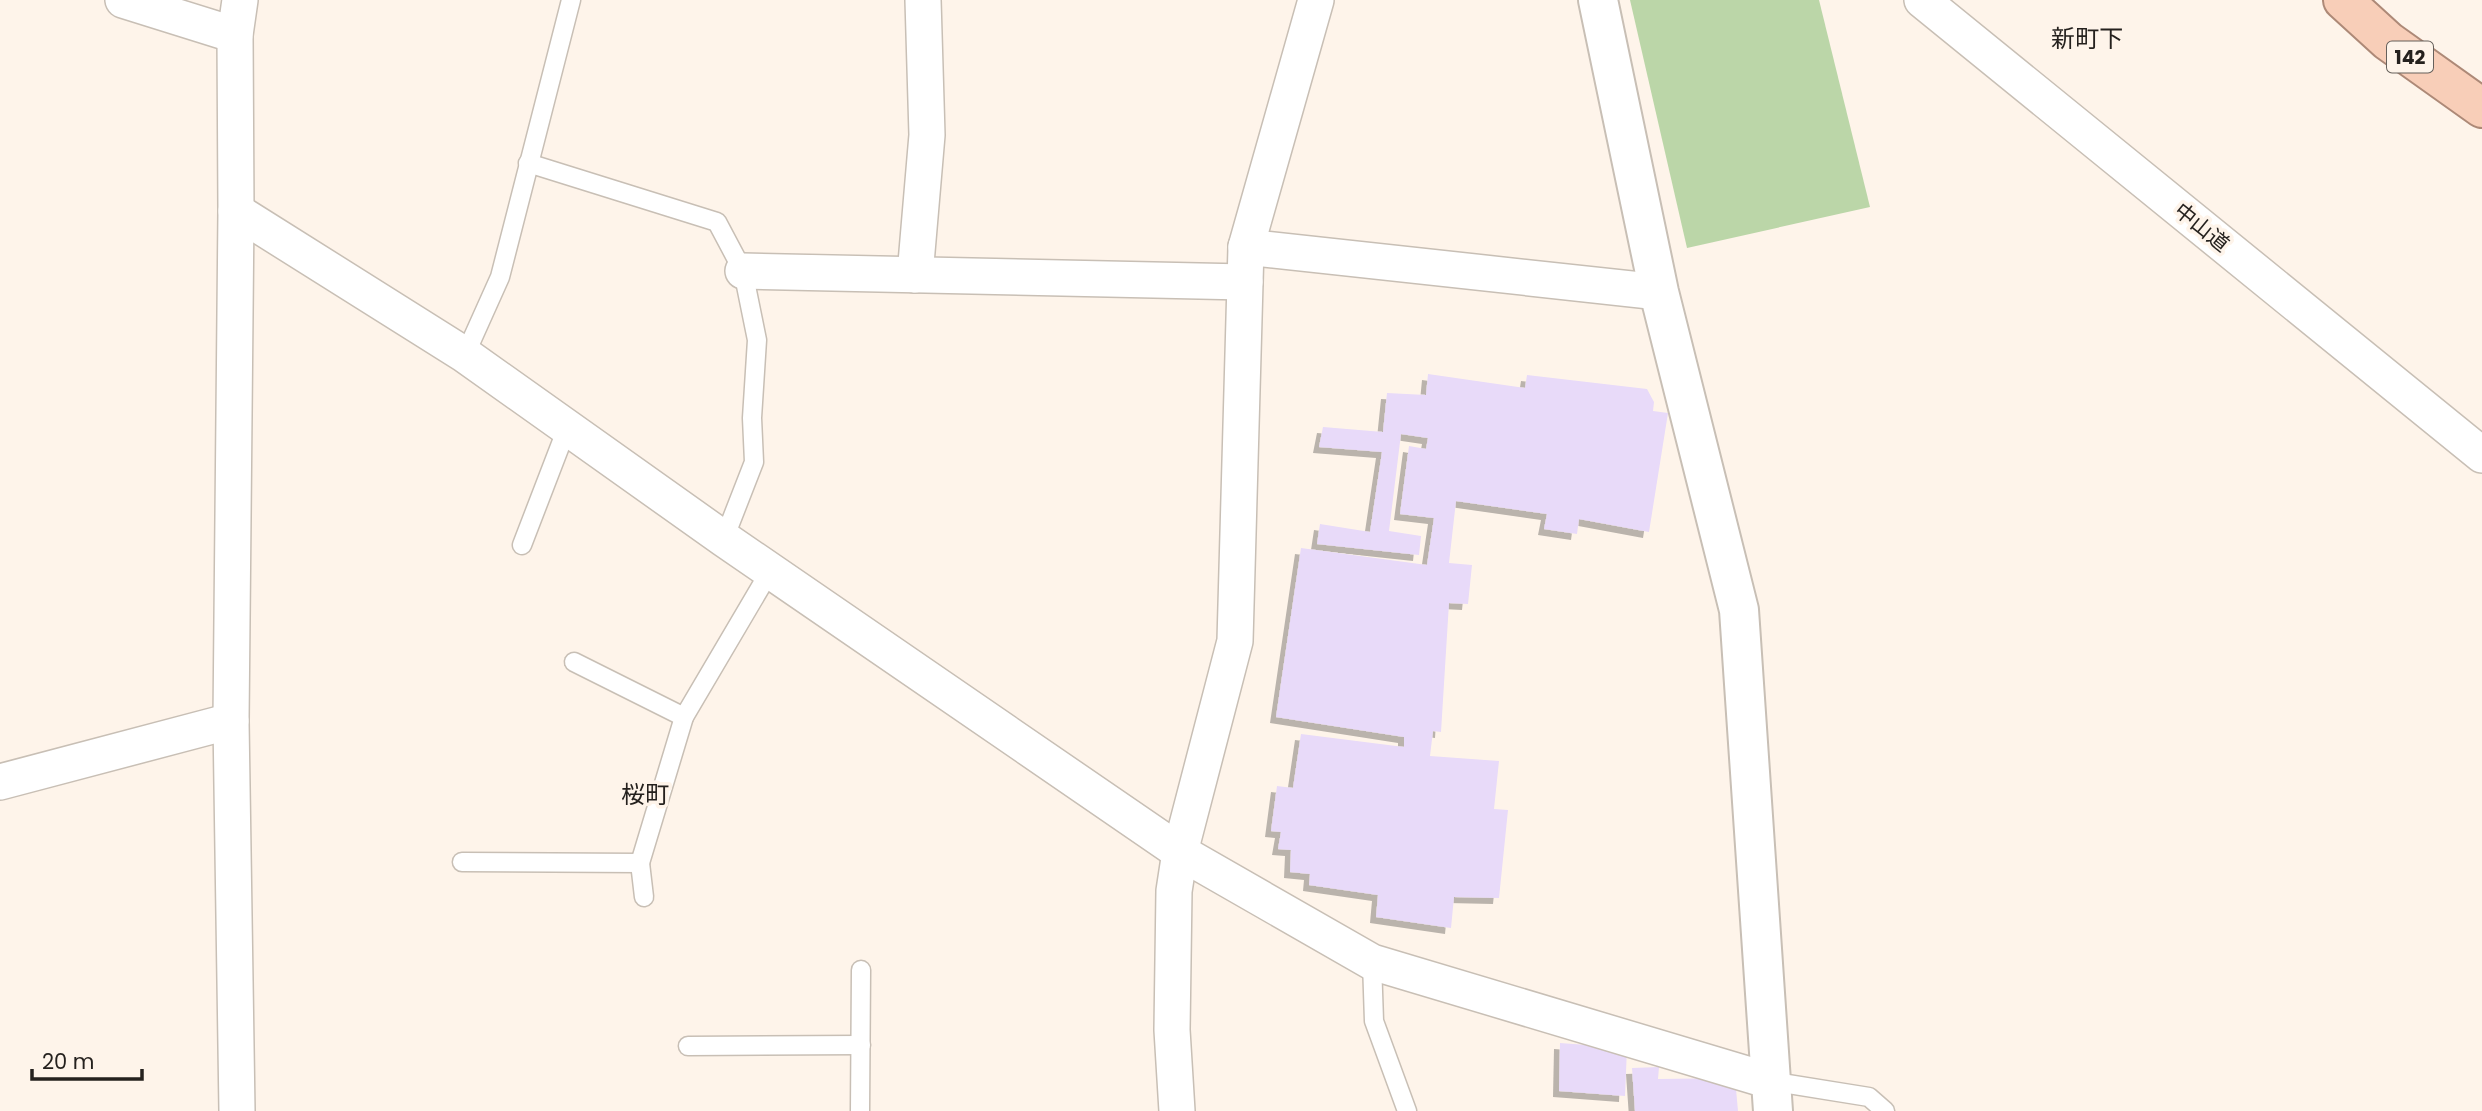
<svg xmlns="http://www.w3.org/2000/svg" width="2482" height="1111" font-family="Poppins,'Noto Sans JP',sans-serif">
<style>
.pitch{fill:#bbd6a8}
.building{fill:#e8daf9;filter:url(#shadow)}
.lines{fill:none;stroke-linecap:round;stroke-linejoin:round}
.service-casing{stroke:#c8bfb5;stroke-width:21}
.minor-casing{stroke:#c8bfb5;stroke-width:38}
.tertiary-casing{stroke:#c8bfb5;stroke-width:42}
.trunk-casing{stroke:#ad8977;stroke-width:42}
.service{stroke:#fff;stroke-width:18}
.minor{stroke:#fff;stroke-width:35}
.tertiary{stroke:#fff;stroke-width:38}
.trunk{stroke:#f8ceb8;stroke-width:38}
.labels{text-anchor:middle;dominant-baseline:central;stroke-width:7;stroke-linejoin:round;paint-order:stroke}
.shield{fill:#fef4ea;stroke:#66605b;stroke-width:2}
.shield-label{font-size:19px;font-weight:bold;fill:#25211e}
.street-label{font-size:21px;fill:#25211e;stroke:#fef4ea}
.quarter-label{font-size:24px;fill:#25211e;stroke:#fef4ea}
</style>
<defs>
<filter id="shadow"><feDropShadow dx="-6" dy="6" stdDeviation="0" flood-color="#0004"/></filter>
</defs>
<rect width="100%" height="100%" fill="#fef4ea"/>
<polygon class="pitch" points="1630,0 1819,0 1870,207 1687,248"/>
<g class="building">
<polygon points="1428,374 1525,388 1527,375 1647,389 1654,402 1653,411 1668,413 1649,532 1579,519 1577,534 1544,529 1547,514 1456,501 1449,563 1472,565 1468,604 1449,603 1441,732 1433,731 1430,756 1499,761 1494,809 1508,810 1499,898 1454,897 1451,928 1376,917 1378,895 1309,885 1310,874 1290,872 1291,850 1278,849 1281,832 1271,831 1277,786 1293,788 1301,734 1404,747 1404,737 1276,717 1301,548 1427,565 1434,518 1400,514 1409,446 1426,449 1428,438 1401,434 1389,531 1421,536 1419,555 1317,544 1320,524 1370,532 1382,452 1319,447 1323,427 1383,432 1387,393 1426,395"/>
<polygon points="1560,1043 1627,1048 1625,1096 1559,1091"/>
<polygon points="1659,1067 1658,1079 1735,1078 1738,1111 1635,1111 1632,1068"/>
</g>
<g class="lines">
<defs>
<g id="service">
<polyline points="528,163 717,222 743,271 757,340 752,418 754,462 724,539"/>
<polyline points="465,355 500,277 571,0"/>
<polyline points="522,545 567,428"/>
<polyline points="574,662 684,717"/>
<polyline points="462,862 640,863 684,717 770,571"/>
<polyline points="640,863 644,897"/>
<polyline points="1372,962 1374,1021 1407,1111"/>
<polyline points="688,1046 861,1045"/>
<polyline points="1770,1081 1869,1097 1885,1111"/>
<polyline points="860,1111 861,970"/>
</g>
<g id="minor">
<polyline points="123,0 235,35"/>
<polyline points="1922,0 2482,455"/>
<polyline points="236,211 465,355 724,539 1180,852 1372,962 1770,1081"/>
<polyline points="1246,247 1659,292"/>
<polyline points="743,271 1245,282"/>
<polyline points="915,275 927,135 923,0"/>
<polyline points="0,782 231,721"/>
<polyline points="237,1111 231,721 236,211 235,35 240,0"/>
<polyline points="1177,1111 1172,1030 1174,891 1180,852 1235,641 1246,247 1316,0"/>
</g>
<polyline id="tertiary" points="1598,0 1659,292 1739,610 1773,1111"/>
<polyline id="trunk" points="2343,0 2388,41 2482,108"/>
</defs>
<use href="#service" class="service-casing"/>
<use href="#minor" class="minor-casing"/>
<use href="#tertiary" class="tertiary-casing"/>
<use href="#trunk" class="trunk-casing"/>
<use href="#service" class="service"/>
<use href="#minor" class="minor"/>
<use href="#tertiary" class="tertiary"/>
<use href="#trunk" class="trunk"/>
</g>
<g class="labels">
<rect class="shield" x="2387" y="41.5" width="46" height="31" rx="5"/>
<g class="shield-label">
<text x="2410" y="57">142</text>
</g>
<g class="street-label">
<text transform="translate(2202 227) rotate(39)">中山道</text>
</g>
<g class="quarter-label">
<text x="2087" y="38">新町下</text>
<text x="645" y="794">桜町</text>
</g>
</g>
<path d="M32 1069v10h110v-10" fill="none" stroke="#25211e" stroke-width="3.5"/>
<text x="42" y="1069" font-size="21" fill="#25211e" stroke="#fef4ea" stroke-width="5" paint-order="stroke">20 m</text>
</svg>
